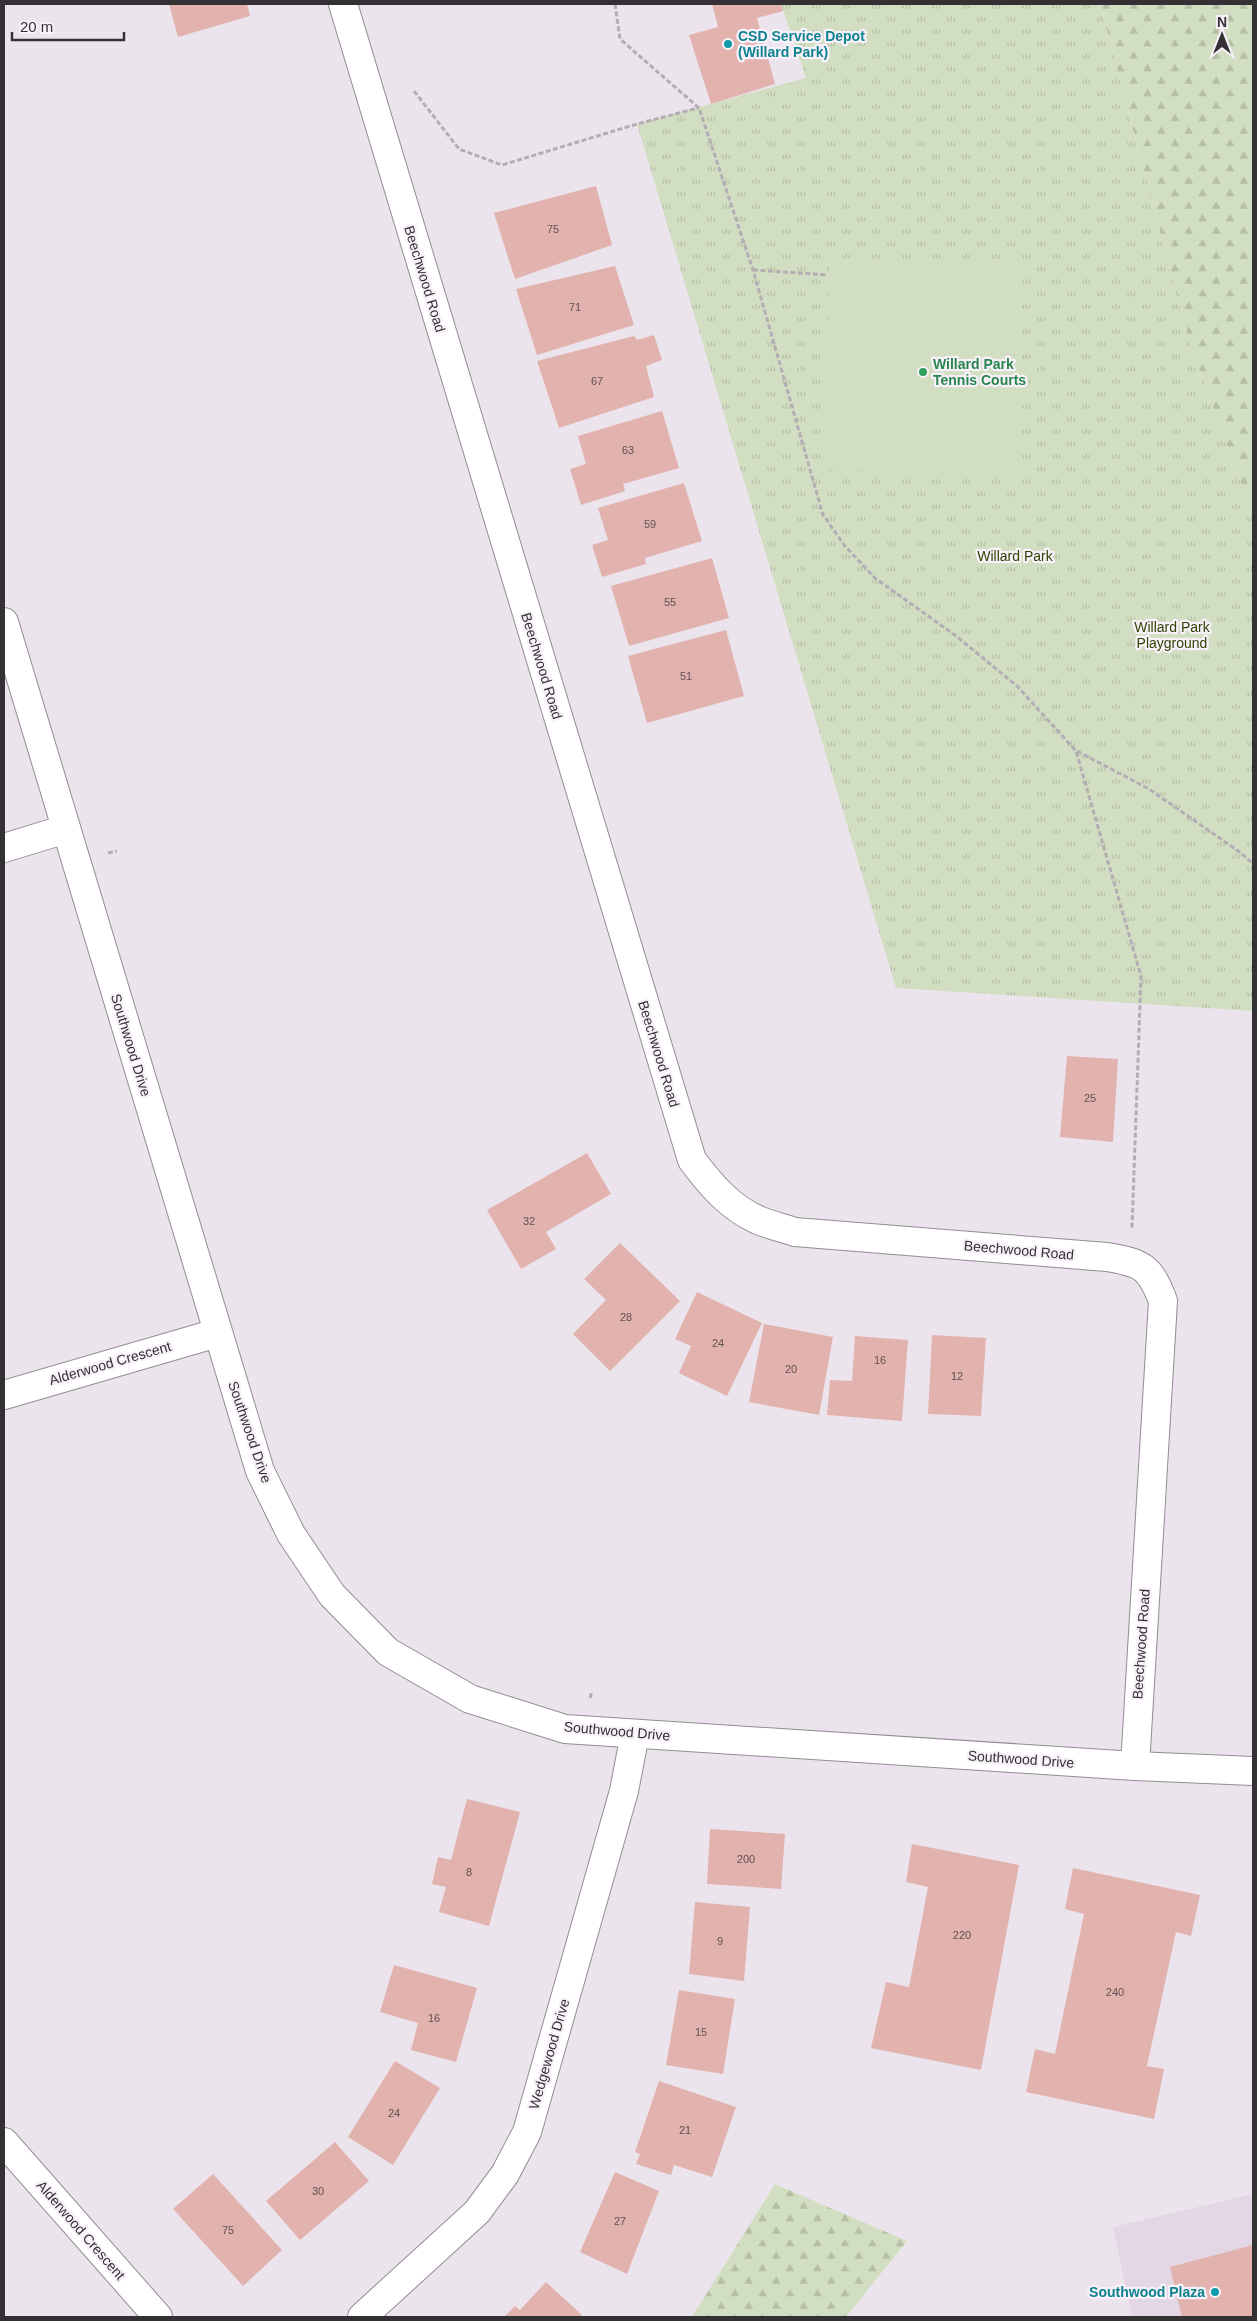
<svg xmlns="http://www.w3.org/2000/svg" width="1257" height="2321" font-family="Arial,sans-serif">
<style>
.built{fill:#e3d7e5}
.grass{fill:url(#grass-tufts)}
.forest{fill:url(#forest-firs)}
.garden{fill:#d2dec1}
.building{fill:#e2b2ae}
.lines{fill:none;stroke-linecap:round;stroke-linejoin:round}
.minor-casing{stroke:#938c94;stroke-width:30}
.path{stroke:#b4adb4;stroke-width:3;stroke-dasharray:5 2.5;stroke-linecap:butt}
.minor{stroke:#fff;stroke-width:28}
.culture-dot{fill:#0f9aa8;stroke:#f9f1fa;stroke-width:2}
.leisure-dot{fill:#2e9e5b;stroke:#f9f1fa;stroke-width:2}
.labels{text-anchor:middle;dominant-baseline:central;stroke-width:4.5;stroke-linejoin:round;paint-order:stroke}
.number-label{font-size:11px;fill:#605152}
.culture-label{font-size:14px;font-weight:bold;fill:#0d838f;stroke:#f9f1fa;text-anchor:start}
.street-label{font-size:14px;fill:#343134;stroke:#f9f1fa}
.leisure-label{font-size:14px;font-weight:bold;fill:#27864d;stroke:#f9f1fa;text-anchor:start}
.park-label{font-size:14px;fill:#314303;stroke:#f9f1fa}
</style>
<defs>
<pattern id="grass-tufts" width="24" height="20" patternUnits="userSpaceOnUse" patternTransform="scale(1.25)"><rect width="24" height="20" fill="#d2dec1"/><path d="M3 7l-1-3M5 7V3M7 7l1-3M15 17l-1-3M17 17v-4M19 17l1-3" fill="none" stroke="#b5bfa6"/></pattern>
<pattern id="forest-firs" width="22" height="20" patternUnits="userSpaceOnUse" patternTransform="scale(1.25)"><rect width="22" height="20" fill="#d2dec1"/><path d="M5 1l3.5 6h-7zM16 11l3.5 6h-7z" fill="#b5bfa6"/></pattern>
</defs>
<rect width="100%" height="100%" fill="#ece4ed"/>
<polygon class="built" points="1253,2194 1253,2317 1132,2317 1113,2227"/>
<polygon class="grass" points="781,4 1100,4 1190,345 1253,515 1253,1011 896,988 637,124 806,78"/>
<g class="forest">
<polygon points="1100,4 1253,4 1253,515 1190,345"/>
<polygon points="775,2184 907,2241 846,2317 692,2317"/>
</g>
<polygon class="garden" points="829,258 1023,261 1017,474 825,470"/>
<g class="building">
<polygon points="169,4 247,4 250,16 178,37"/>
<polygon points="712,4 781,4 783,11 757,18 775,84 711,104 689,35 718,27"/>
<polygon points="596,186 612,245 515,279 494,213"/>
<polygon points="615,266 634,325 537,355 516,289"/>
<polygon points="654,335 662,360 646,366 654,397 559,428 537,361 634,336 637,340"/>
<polygon points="662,411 679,468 623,484 625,491 581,505 570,469 586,464 578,436"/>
<polygon points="684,483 702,541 645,558 646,564 602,577 592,545 608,540 598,508"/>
<polygon points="712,558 729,618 629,646 611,586"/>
<polygon points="726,630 744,696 647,723 628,656"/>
<polygon points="1067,1056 1118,1059 1113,1142 1060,1137"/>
<polygon points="587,1153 611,1194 546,1232 556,1249 521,1269 487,1210"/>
<polygon points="620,1243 680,1301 610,1371 573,1334 606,1300 584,1279"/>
<polygon points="697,1292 762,1323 727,1396 679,1373 691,1346 675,1339"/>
<polygon points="764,1324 833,1337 819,1415 749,1402"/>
<polygon points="932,1335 986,1338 981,1416 928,1414"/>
<polygon points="855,1336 908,1340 902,1421 827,1415 830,1380 852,1381"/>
<polygon points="467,1799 520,1812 489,1926 439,1912 446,1887 432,1884 438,1857 451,1860"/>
<polygon points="710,1829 785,1834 781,1889 707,1884"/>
<polygon points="912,1844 1019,1865 981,2070 871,2048 886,1982 909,1987 928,1887 906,1882"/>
<polygon points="1073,1868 1200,1895 1191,1936 1176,1932 1147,2066 1164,2069 1154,2119 1026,2092 1035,2049 1055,2054 1084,1914 1065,1909"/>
<polygon points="695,1902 750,1907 744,1981 689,1974"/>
<polygon points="394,1965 477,1988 456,2062 411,2050 418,2023 380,2012"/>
<polygon points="679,1990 735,1999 723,2074 666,2065"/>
<polygon points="395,2061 440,2088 393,2165 348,2137"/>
<polygon points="659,2081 736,2107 712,2177 674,2165 671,2175 636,2164 640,2154 635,2152"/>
<polygon points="335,2142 369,2181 300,2240 266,2201"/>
<polygon points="615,2172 659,2191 627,2274 580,2252"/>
<polygon points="213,2174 282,2250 243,2286 173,2209"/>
<polygon points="1253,2245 1253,2317 1182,2317 1170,2267"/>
<polygon points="546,2282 582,2315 580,2317 504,2317 515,2306 520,2310"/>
</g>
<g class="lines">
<defs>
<g id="minor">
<path d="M343,4L692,1160C710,1184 729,1207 758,1220C770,1225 783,1228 795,1232L1107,1257C1143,1263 1150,1267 1163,1301L1135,1766"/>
<polyline points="4,622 260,1471 291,1534 332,1595 388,1652 470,1699 565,1729 1135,1766 1253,1771"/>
<polyline points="4,848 66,829"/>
<polyline points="4,1395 217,1333"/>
<polyline points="4,2142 158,2317"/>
<polyline points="362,2317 477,2212 505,2174 527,2132 624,1791 635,1734"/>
</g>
</defs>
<use href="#minor" class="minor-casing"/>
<g class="path">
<polyline points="615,4 620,39 699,108 753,270 823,515 845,546 875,578 956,636 1017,686 1076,751 1141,976 1132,1228"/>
<polyline points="414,91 459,149 502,165 637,124 698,108"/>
<polyline points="753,270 828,275"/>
<polyline points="1077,751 1149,789 1241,853 1253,864"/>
<polyline points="108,853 117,851"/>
<polyline points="590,1698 592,1691"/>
</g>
<use href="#minor" class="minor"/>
</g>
<g class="culture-dot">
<circle cx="728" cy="44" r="5"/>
<circle cx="1215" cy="2292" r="5"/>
</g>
<circle class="leisure-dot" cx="923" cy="372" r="5"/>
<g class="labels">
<g class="number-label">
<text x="553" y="229">75</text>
<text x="575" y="307">71</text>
<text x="597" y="381">67</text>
<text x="628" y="450">63</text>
<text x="650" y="524">59</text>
<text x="670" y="602">55</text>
<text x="686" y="676">51</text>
<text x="1090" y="1098">25</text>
<text x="529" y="1221">32</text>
<text x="626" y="1317">28</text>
<text x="718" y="1343">24</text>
<text x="880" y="1360">16</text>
<text x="791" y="1369">20</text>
<text x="957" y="1376">12</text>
<text x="746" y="1859">200</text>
<text x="469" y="1872">8</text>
<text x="962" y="1935">220</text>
<text x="720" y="1941">9</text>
<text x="1115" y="1992">240</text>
<text x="434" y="2018">16</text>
<text x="701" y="2032">15</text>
<text x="394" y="2113">24</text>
<text x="685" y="2130">21</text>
<text x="318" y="2191">30</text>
<text x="620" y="2221">27</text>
<text x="228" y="2230">75</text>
</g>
<g class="culture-label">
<text x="738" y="36">CSD Service Depot<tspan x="738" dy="16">(Willard Park)</tspan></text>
<text x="1205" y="2292" text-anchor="end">Southwood Plaza</text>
</g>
<g class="street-label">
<text transform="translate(425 279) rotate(73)">Beechwood Road</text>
<text transform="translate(542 666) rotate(73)">Beechwood Road</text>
<text transform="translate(131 1045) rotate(73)">Southwood Drive</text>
<text transform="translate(659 1054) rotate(73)">Beechwood Road</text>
<text transform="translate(1019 1250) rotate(5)">Beechwood Road</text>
<text transform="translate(110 1363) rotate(-16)">Alderwood Crescent</text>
<text transform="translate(250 1432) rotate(71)">Southwood Drive</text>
<text transform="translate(1141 1644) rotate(-86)">Beechwood Road</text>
<text transform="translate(617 1731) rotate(5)">Southwood Drive</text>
<text transform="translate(1021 1759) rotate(4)">Southwood Drive</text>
<text transform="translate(549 2054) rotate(-74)">Wedgewood Drive</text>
<text transform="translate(81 2230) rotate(49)">Alderwood Crescent</text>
</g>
<g class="leisure-label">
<text x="933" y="364">Willard Park<tspan x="933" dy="16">Tennis Courts</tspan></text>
</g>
<g class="park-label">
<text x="1015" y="556">Willard Park</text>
<text x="1172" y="627">Willard Park<tspan x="1172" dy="16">Playground</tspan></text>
</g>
</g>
<rect width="1257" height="2321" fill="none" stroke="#343134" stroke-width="10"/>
<g transform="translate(1222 35)" stroke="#f9f1fa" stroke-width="4" paint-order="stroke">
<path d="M0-4L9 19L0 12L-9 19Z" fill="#343134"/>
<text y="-8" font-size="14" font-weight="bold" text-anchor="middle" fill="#343134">N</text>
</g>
<path d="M12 32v8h112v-8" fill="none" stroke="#343134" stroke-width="2.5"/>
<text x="20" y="32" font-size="15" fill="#343134" stroke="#f9f1fa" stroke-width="4" paint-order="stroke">20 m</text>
</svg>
